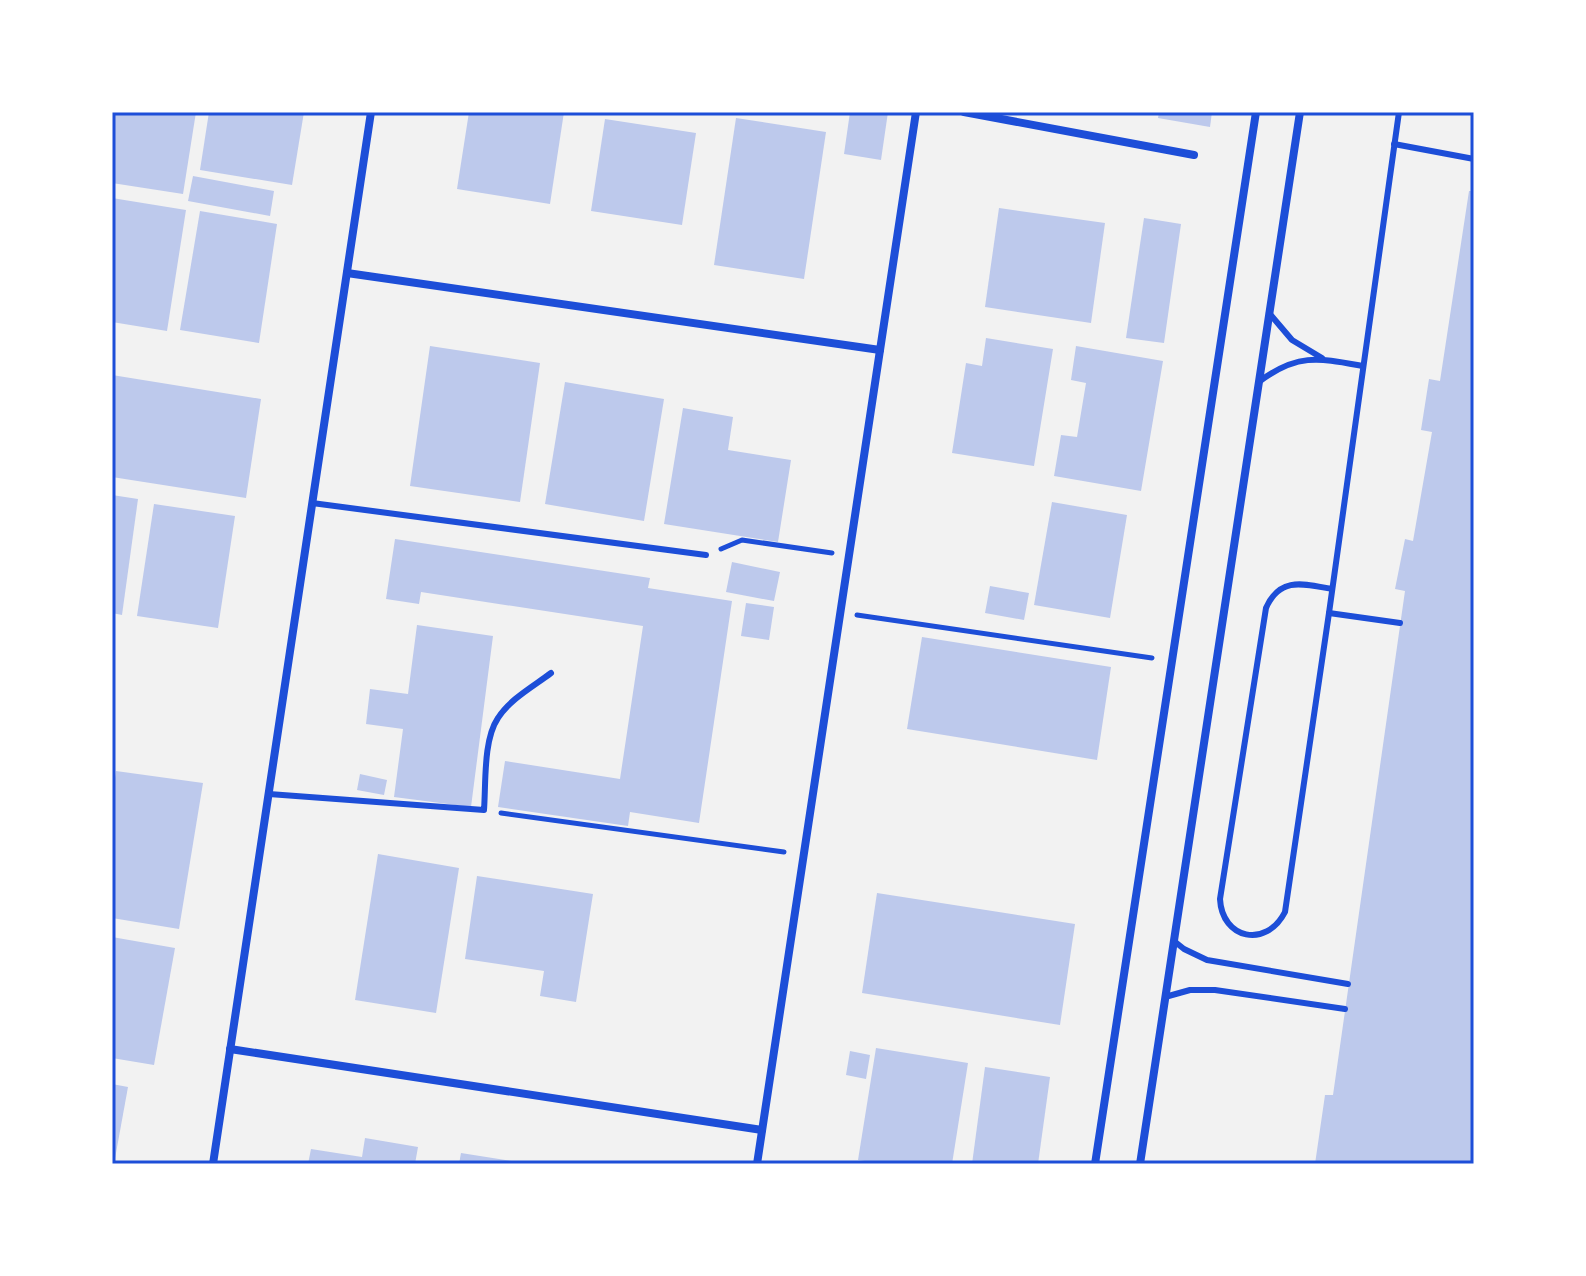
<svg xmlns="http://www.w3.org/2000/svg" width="1586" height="1276" font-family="'Playfair Display',serif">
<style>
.building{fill:#bdc9ec}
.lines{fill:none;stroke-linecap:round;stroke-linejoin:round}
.path{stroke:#1d4ed8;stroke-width:5}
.service{stroke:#1d4ed8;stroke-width:6}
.minor{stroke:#1d4ed8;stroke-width:8}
.neatline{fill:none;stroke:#1d4ed8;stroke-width:3}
</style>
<rect width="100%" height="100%" fill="#f2f2f2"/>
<g class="building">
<polygon points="114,112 196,112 183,194 112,183 112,124"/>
<polygon points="209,112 304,112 292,185 200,170"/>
<polygon points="469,112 564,112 550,204 457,189"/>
<polygon points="850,112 888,112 881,160 844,154"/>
<polygon points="1159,112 1212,112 1210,127 1158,118"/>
<polygon points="736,118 826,132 804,279 714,265"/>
<polygon points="605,119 696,133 682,225 591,211"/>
<polygon points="193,176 274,191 270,216 188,201"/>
<polygon points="1469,191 1474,191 1474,1164 1315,1164 1325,1095 1333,1095 1405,591 1395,589 1405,539 1413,541 1432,432 1421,430 1429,379 1440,381"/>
<polygon points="112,198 186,210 167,331 112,322"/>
<polygon points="999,208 1105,223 1091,323 985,307"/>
<polygon points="200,211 277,224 259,343 180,330"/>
<polygon points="1144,218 1181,224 1164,343 1126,338"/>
<polygon points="986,338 1053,349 1034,466 952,453 966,363 982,366"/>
<polygon points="430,346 540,363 520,502 410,486"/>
<polygon points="1076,346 1163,361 1141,491 1054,476 1061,435 1077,437 1086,383 1071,380"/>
<polygon points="112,375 261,399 246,498 112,477"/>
<polygon points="565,382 664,399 644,521 545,504"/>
<polygon points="683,408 733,417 728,450 791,460 778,542 664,524"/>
<polygon points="112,495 138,499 122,615 112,613"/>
<polygon points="1052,502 1127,515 1110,618 1034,605"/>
<polygon points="154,504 235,516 218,628 137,616"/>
<polygon points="395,539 650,578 648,588 732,601 699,823 630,812 628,826 498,807 505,761 620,779 643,626 421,592 419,604 386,599"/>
<polygon points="732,562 780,572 774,601 726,592"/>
<polygon points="990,586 1029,593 1024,620 985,613"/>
<polygon points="746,603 774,607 769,640 741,636"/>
<polygon points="417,625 493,636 471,807 394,797 403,729 366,724 370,689 408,694"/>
<polygon points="922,637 1111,667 1097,760 907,729"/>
<polygon points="116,771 203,783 179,929 112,918 112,798"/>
<polygon points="360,774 387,780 384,795 357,790"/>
<polygon points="378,854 459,868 436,1013 355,1000"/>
<polygon points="477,876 593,894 576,1002 540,996 544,971 465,959"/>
<polygon points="877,893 1075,924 1060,1025 862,993"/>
<polygon points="112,937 175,948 154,1065 112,1058"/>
<polygon points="876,1048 968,1063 952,1164 886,1164 858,1160"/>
<polygon points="850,1051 870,1055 866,1079 846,1075"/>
<polygon points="985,1067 1050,1077 1038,1164 972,1164"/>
<polygon points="112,1084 128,1087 114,1164 112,1164"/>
<polygon points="365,1138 418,1147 415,1164 308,1164 311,1149 362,1157"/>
<polygon points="461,1153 518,1162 518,1164 459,1164"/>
</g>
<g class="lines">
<g class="path">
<polyline points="721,549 742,540 832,553"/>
<polyline points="857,615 1152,658"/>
<polyline points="501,813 784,852"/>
</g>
<g class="service">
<polyline points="1394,144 1474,159"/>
<polyline points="1269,313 1292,340 1322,358"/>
<path d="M1260,381C1298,353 1319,358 1363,366"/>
<polyline points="312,503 706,555"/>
<path d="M1332,589C1304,584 1280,576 1266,608L1220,899C1222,939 1266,949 1285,912L1329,613L1399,112"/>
<polyline points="1329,613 1400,623"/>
<path d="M269,794L484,810C486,784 483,740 498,718C510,699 534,686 551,673"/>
<polyline points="1174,941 1184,949 1207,960 1348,984"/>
<polyline points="1165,997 1190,990 1215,990 1345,1009"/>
</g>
<g class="minor">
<polyline points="964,112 1194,155"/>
<polyline points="347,273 880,350"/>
<polyline points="230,1049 762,1130"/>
<polyline points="213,1164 371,112"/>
<polyline points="757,1164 916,112"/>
<polyline points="1095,1164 1256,112"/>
<polyline points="1140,1164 1300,112"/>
</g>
</g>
<rect width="1586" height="1276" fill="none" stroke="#ffffff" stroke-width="228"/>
<rect x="114" y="114" width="1358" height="1048" class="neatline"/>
</svg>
